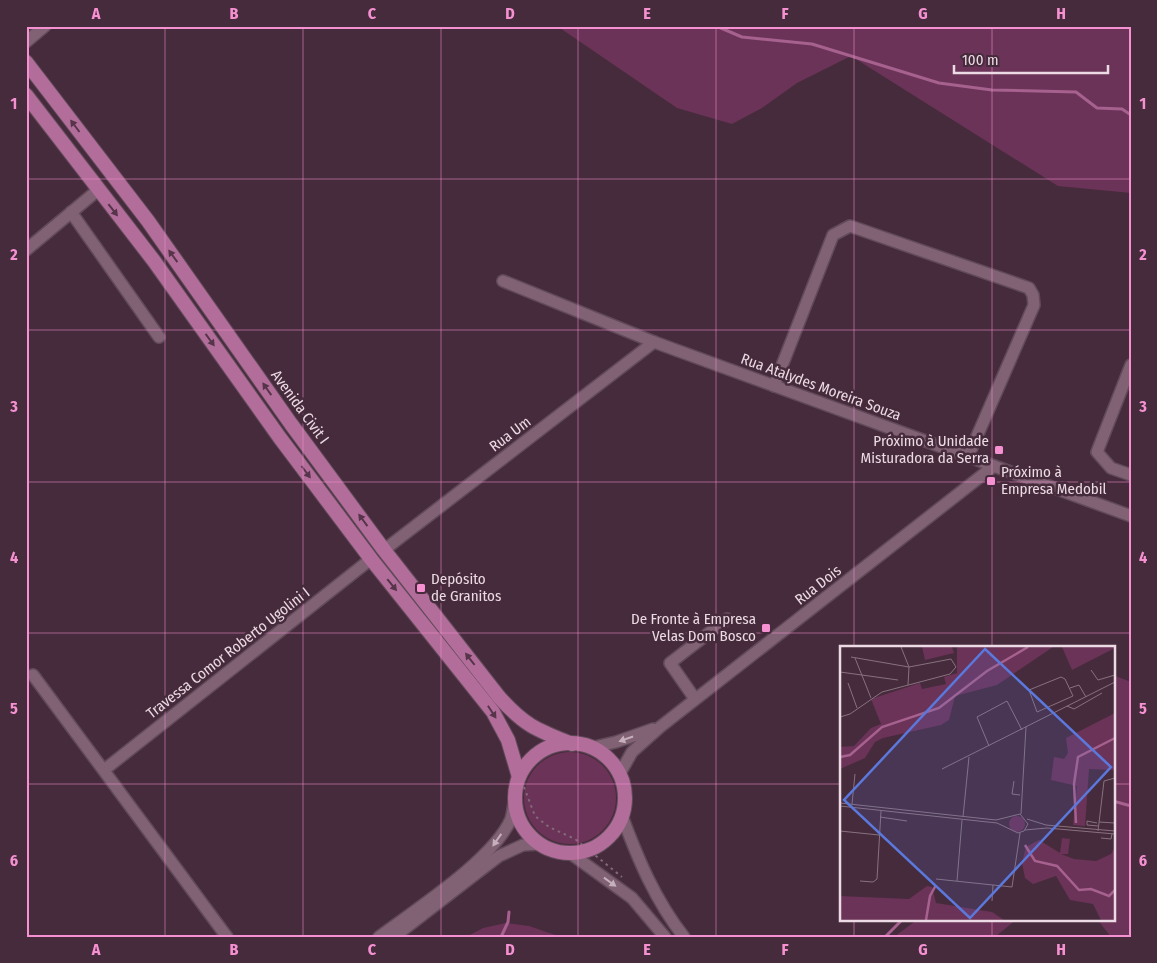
<svg xmlns="http://www.w3.org/2000/svg" width="1157" height="963" font-family="'Fira Sans Condensed',sans-serif">
<style>
.green{fill:#6a3357}
.lines{fill:none;stroke-linecap:round;stroke-linejoin:round}
.stream{stroke:#a6618e;stroke-width:3}
.minor-casing{stroke:#614a59;stroke-width:14}
.major-casing{stroke:#614a59;stroke-width:16}
.path{stroke:#826a79;stroke-width:2;stroke-dasharray:2.5 4;stroke-linecap:butt}
.minor{stroke:#816275;stroke-width:11}
.major{stroke:#b26d9a;stroke-width:14}
.oneway{fill:#56354a}
.oneway2{fill:#c7b0bd}
.grid{fill:none;stroke:#f590d1;stroke-width:1;stroke-opacity:0.55}
.poi-dot{fill:#f590d1;stroke:#462b3c;stroke-width:2}
.labels{text-anchor:middle;dominant-baseline:central;stroke-width:5;stroke-linejoin:round;paint-order:stroke}
.street-label{font-size:15px;fill:#ecdae4;stroke:#462b3c}
.poi-label{font-size:15px;fill:#ecdae4;stroke:#462b3c;text-anchor:end}
.inset-river{fill:none;stroke:#a6618e;stroke-width:2.5}
.inset-road{fill:none;stroke:#88717f;stroke-width:1}
.view{fill:#5b78dc;fill-opacity:0.15;stroke:#5b78dc;stroke-width:2.5}
.inset-edge{fill:none;stroke:#ecdae4;stroke-width:2.5}
.neatline{fill:none;stroke:#f590d1;stroke-width:2}
.grid-label{font-size:16px;text-anchor:middle;font-weight:bold;fill:#f590d1}
</style>
<rect width="100%" height="100%" fill="#462b3c"/>
<g class="green">
<polygon points="557,26 1131,26 1131,193 1058,186 851,56 797,83 762,108 732,124 677,108"/>
<polygon points="1113,675 1131,682 1131,937 1111,937 1097,919 1113,919"/>
<circle cx="570" cy="798" r="46"/>
<polygon points="918,919 1017,919 995,937 894,937"/>
<polygon points="506,923 529,926 561,937 466,937 483,928"/>
</g>
<g class="lines">
<g class="stream">
<polyline points="716,26 742,37 812,44 939,83 992,90 1076,92 1097,108 1122,109 1131,115"/>
<polyline points="1113,801 1131,806"/>
<polyline points="501,937 508,922 509,912"/>
<polyline points="885,937 903,919"/>
</g>
<defs>
<g id="minor">
<polyline points="26,42 45,26"/>
<polyline points="71,212 159,337"/>
<polyline points="26,250 98,190"/>
<polyline points="503,281 654,342 1131,516"/>
<polyline points="1131,365 1097,452 1111,468 1131,475"/>
<polyline points="774,386 833,235 850,226 1029,288 1033,295 1034,305 968,457"/>
<polyline points="384,550 654,342"/>
<polyline points="33,675 227,937"/>
<polyline points="695,699 670,663 727,619"/>
<polyline points="590,748 616,742 653,729"/>
<polyline points="104,770 371,559"/>
<polyline points="619,775 632,752 660,727 994,466"/>
<path d="M622,816C638,859 655,900 684,937"/>
<polyline points="570,853 632,898 665,937"/>
<path d="M379,937C416,909 493,860 511,819C513,812 514,803 515,796"/>
<polyline points="394,937 499,856 523,845 539,844"/>
</g>
<g id="major">
<path d="M26,62L148,221L291,424L384,550L499,697C525,726 537,730 572,744"/>
<polyline points="26,95 154,261 280,438 371,559 493,712 508,740 519,777"/>
<circle cx="570" cy="798" r="55"/>
</g>
</defs>
<use href="#minor" class="minor-casing"/>
<use href="#major" class="major-casing"/>
<polyline class="path" points="524,787 535,816 549,827 575,839 622,877"/>
<use href="#minor" class="minor"/>
<use href="#major" class="major"/>
</g>
<defs><path id="oneway-solid" d="M-6-.8H1V-3.2L6.5 0L1 3.2V.8H-6Z" transform="scale(1.25)"/></defs>
<g class="oneway">
<use href="#oneway-solid" transform="translate(75 126) rotate(-127)"/>
<use href="#oneway-solid" transform="translate(113 210) rotate(52)"/>
<use href="#oneway-solid" transform="translate(173 256) rotate(-126)"/>
<use href="#oneway-solid" transform="translate(210 340) rotate(54)"/>
<use href="#oneway-solid" transform="translate(267 389) rotate(-125)"/>
<use href="#oneway-solid" transform="translate(306 472) rotate(53)"/>
<use href="#oneway-solid" transform="translate(363 520) rotate(-126)"/>
<use href="#oneway-solid" transform="translate(392 585) rotate(51)"/>
<use href="#oneway-solid" transform="translate(470 659) rotate(-128)"/>
<use href="#oneway-solid" transform="translate(492 712) rotate(57)"/>
</g>
<g class="oneway2">
<use href="#oneway-solid" transform="translate(626 739) rotate(161)"/>
<use href="#oneway-solid" transform="translate(497 840) rotate(125)"/>
<use href="#oneway-solid" transform="translate(610 882) rotate(36)"/>
</g>
<path class="grid" d="M165,26V937M303,26V937M441,26V937M578,26V937M716,26V937M854,26V647M992,26V647M26,179H1131M26,330H1131M26,482H1131M26,633H1131M26,784H841M1113,784H1131M854,919V937M992,919V937"/>
<g class="poi-dot">
<rect x="994" y="445" width="10" height="10" rx="2.5"/>
<rect x="986" y="476" width="10" height="10" rx="2.5"/>
<rect x="416" y="583" width="10" height="10" rx="2.5"/>
<rect x="761" y="623" width="10" height="10" rx="2.5"/>
</g>
<g class="labels">
<g class="street-label">
<text transform="translate(821 387) rotate(20)">Rua Atalydes Moreira Souza</text>
<text transform="translate(300 407) rotate(54)">Avenida Civit I</text>
<text transform="translate(510 434) rotate(-37)">Rua Um</text>
<text transform="translate(818 585) rotate(-38)">Rua Dois</text>
<text transform="translate(228 653) rotate(-38)">Travessa Comor Roberto Ugolini I</text>
</g>
<g class="poi-label">
<text x="989" y="441">Próximo à Unidade<tspan x="989" dy="17">Misturadora da Serra</tspan></text>
<text x="1001" y="472" text-anchor="start">Próximo à<tspan x="1001" dy="17">Empresa Medobil</tspan></text>
<text x="431" y="579" text-anchor="start">Depósito<tspan x="431" dy="17">de Granitos</tspan></text>
<text x="756" y="619">De Fronte à Empresa<tspan x="756" dy="17">Velas Dom Bosco</tspan></text>
</g>
</g>
<g transform="translate(840 646)">
<rect width="275" height="275" fill="#462b3c"/>
<path d="M82,1H112L114,7L85,14ZM117,1H213L157,39L115,50L109,74L101,79L43,92L35,96L25,112L0,123V101L14,100L31,82L41,78L31,53L80,37L82,43L106,38L104,31L117,27ZM222,1H275V2L232,24ZM275,67V124L249,123L245,180L233,179L237,140L211,134L214,111L224,113L228,107L226,92ZM169 178a8 8 0 1 1 16 0a8 8 0 1 1-16 0ZM222,192L230,193L228,208H221L234,213L256,215L271,208L275,201V274H261L253,258L230,254L216,230L193,238L185,232L182,217L186,201L199,194L220,207ZM87,240L92,241L96,257L152,266L164,274H0V250L69,253Z" fill="#6a3357"/>
<path class="inset-river" d="M0,111L10,109L42,81L99,62L147,25L188,1M236,177L234,138L238,111L275,92M185,199L195,215L217,220L239,244L251,243L269,250L275,244M86,274L90,250L96,239"/>
<path class="inset-road" d="M61,1L69,21L68,39M15,12L31,52M251,24L258,34L275,29M0,26L58,34M221,31L225,33L233,50L197,66L189,44ZM8,37L17,62M230,42L239,39L246,51M227,60L234,63L262,47M0,71L10,68L42,46L110,28L116,21L111,13L69,21L11,11M149,100L137,71L167,55L182,84M102,123L275,36M174,135L172,148L180,149M0,157L156,174L180,168L188,178L184,185L178,187L157,177L0,160M12,158L15,128M181,168L186,81M40,171L67,175M123,171L129,111M187,173L206,179L275,185M259,176L275,177M257,177L247,175V179L258,180M185,184L207,182L275,188M0,185L39,189M258,185L264,135L275,132M261,192L271,193L272,188M96,233L172,241L180,187M20,235L33,236L37,233L41,165M117,235L122,174M152,255L153,239"/>
<path class="view" d="M145,3L271,121L130,272L4,154Z"/>
<rect width="275" height="275" class="inset-edge"/>
</g>
<rect width="1157" height="963" fill="none" stroke="#462b3c" stroke-width="55"/>
<path d="M954 65v8h154v-8" fill="none" stroke="#ecdae4" stroke-width="2.5"/>
<text x="962" y="65" font-size="15" fill="#ecdae4" stroke="#462b3c" stroke-width="4" paint-order="stroke">100 m</text>
<rect x="28" y="28" width="1102" height="908" class="neatline"/>
<g class="grid-label">
<text x="96" y="19">A</text>
<text x="234" y="19">B</text>
<text x="372" y="19">C</text>
<text x="510" y="19">D</text>
<text x="647" y="19">E</text>
<text x="785" y="19">F</text>
<text x="923" y="19">G</text>
<text x="1061" y="19">H</text>
<text x="14" y="109">1</text>
<text x="1143" y="109">1</text>
<text x="14" y="260">2</text>
<text x="1143" y="260">2</text>
<text x="14" y="412">3</text>
<text x="1143" y="412">3</text>
<text x="14" y="563">4</text>
<text x="1143" y="563">4</text>
<text x="14" y="714">5</text>
<text x="1143" y="714">5</text>
<text x="14" y="866">6</text>
<text x="1143" y="866">6</text>
<text x="96" y="955">A</text>
<text x="234" y="955">B</text>
<text x="372" y="955">C</text>
<text x="510" y="955">D</text>
<text x="647" y="955">E</text>
<text x="785" y="955">F</text>
<text x="923" y="955">G</text>
<text x="1061" y="955">H</text>
</g>
</svg>
